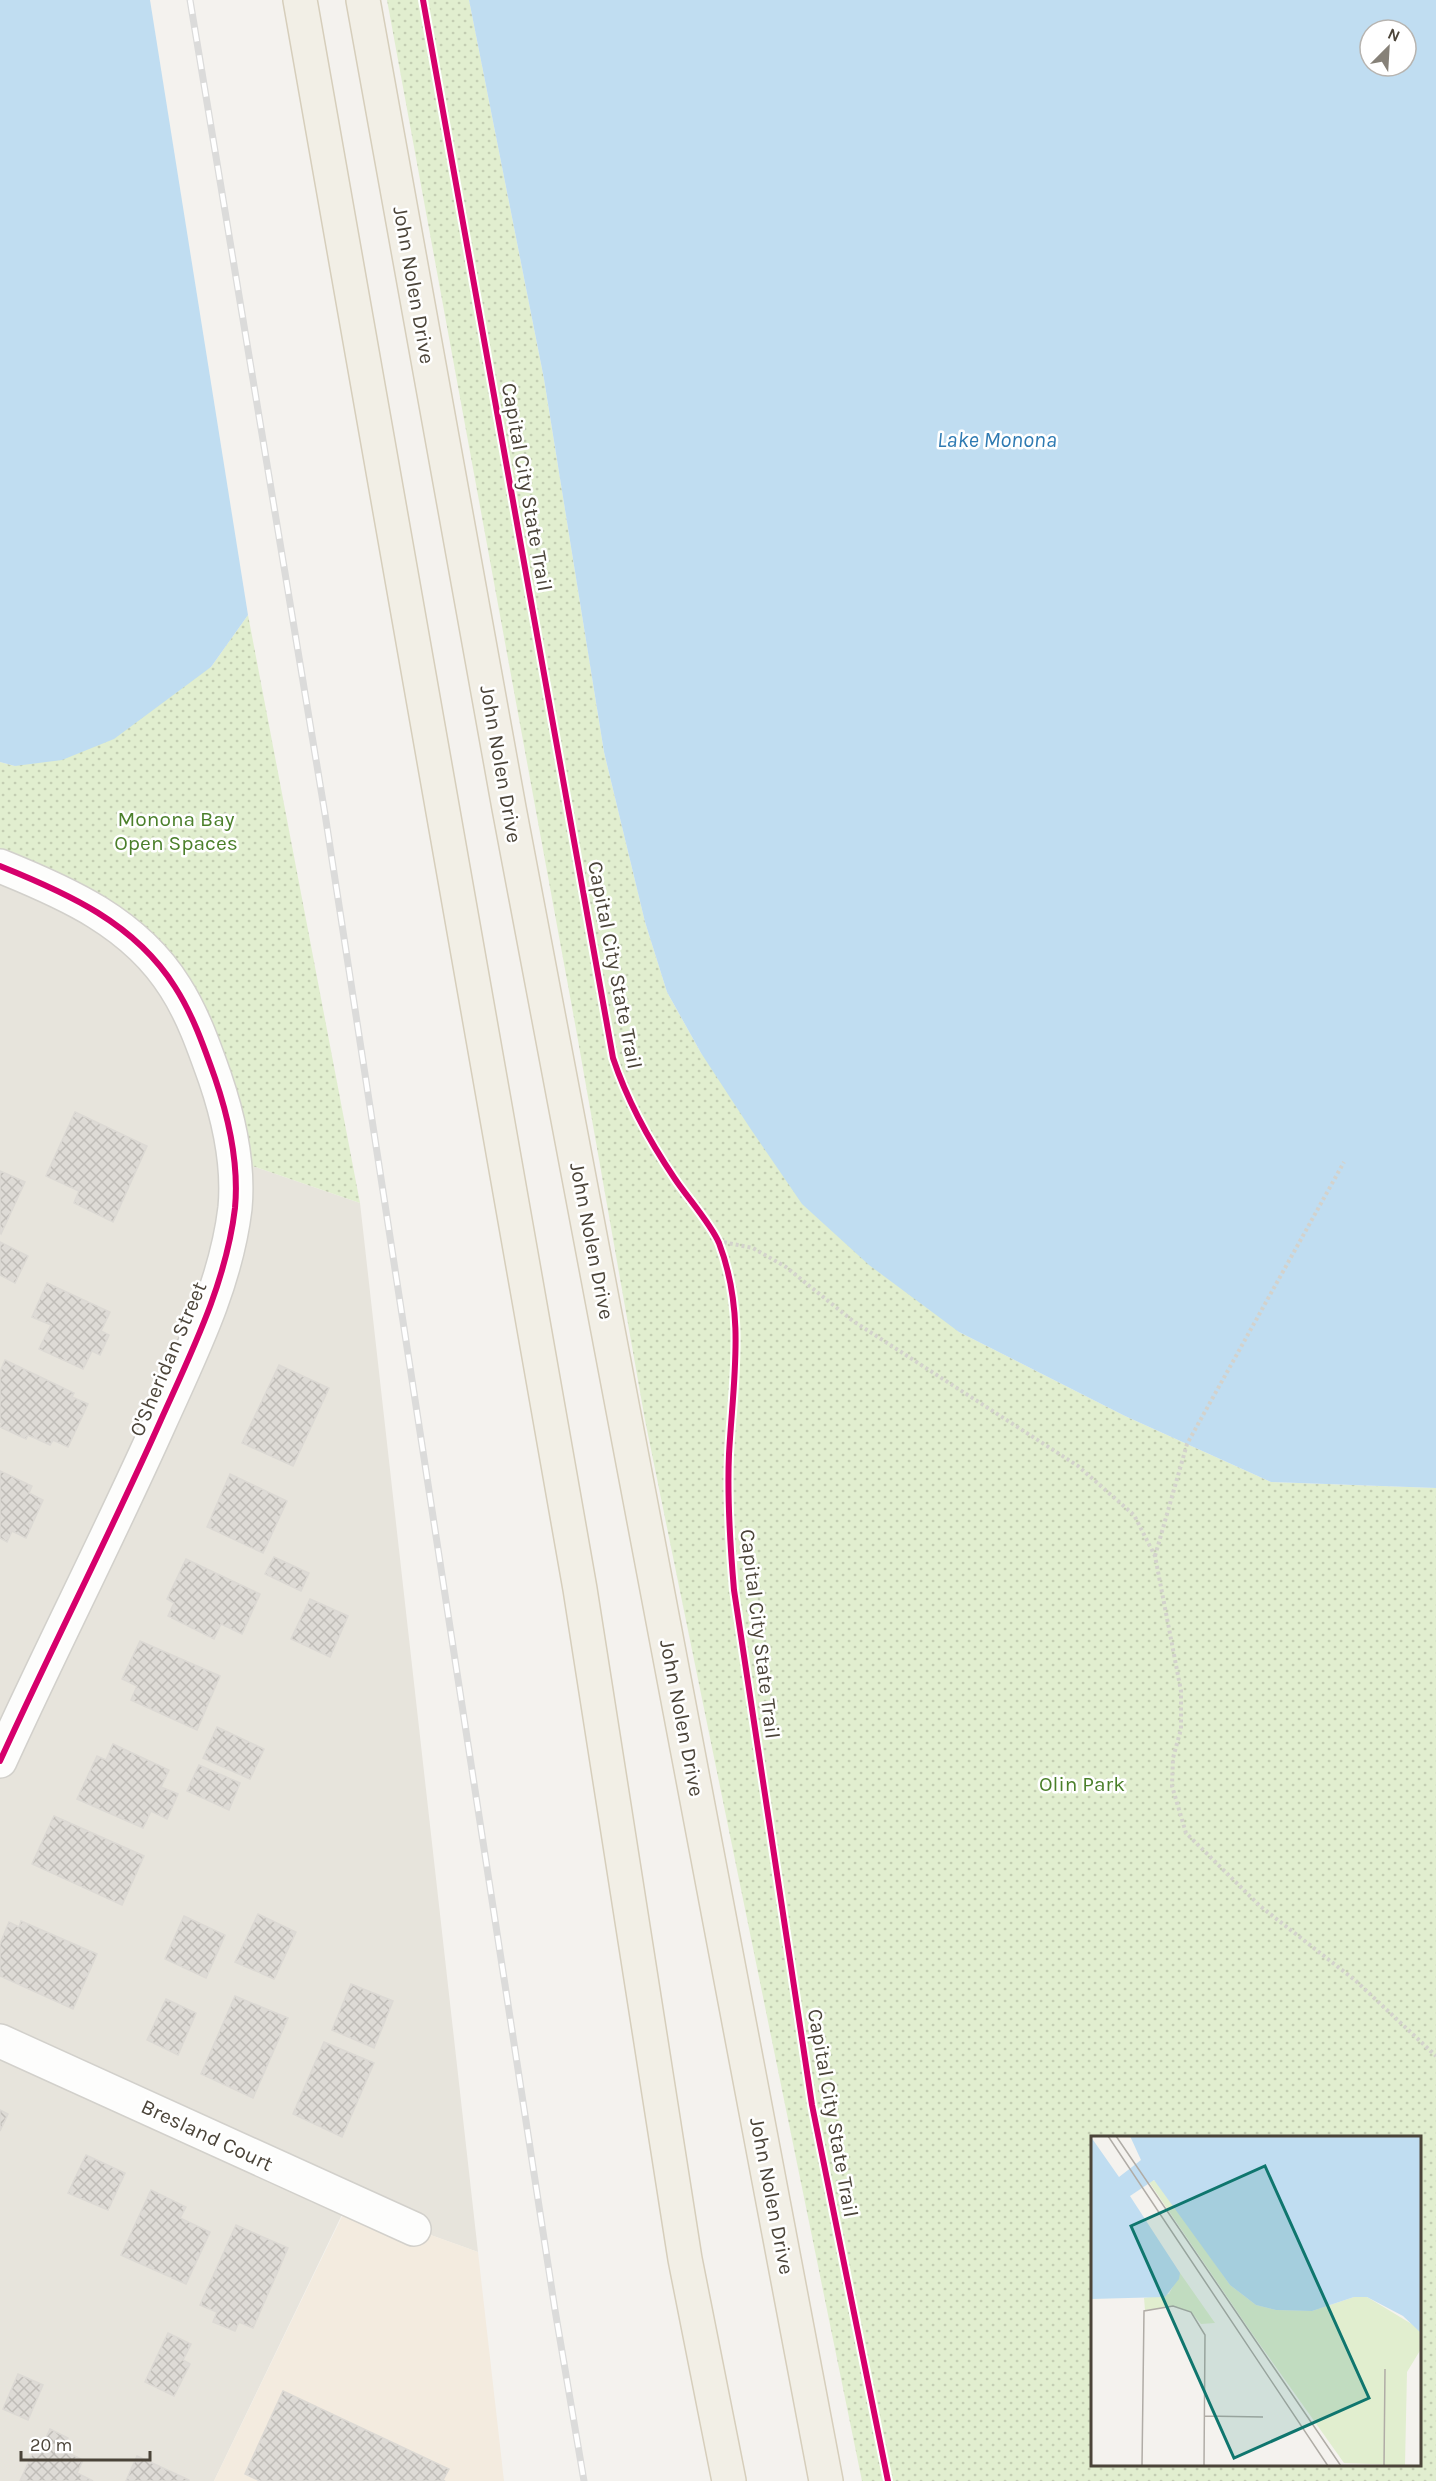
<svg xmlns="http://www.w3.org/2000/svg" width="1436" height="2481" font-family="Karla,sans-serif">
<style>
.residential{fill:#e7e4dc}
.commercial{fill:#f3ebdf}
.park{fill:url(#park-dots);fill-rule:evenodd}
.water{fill:#c0ddf1;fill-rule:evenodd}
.building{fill:url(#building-cross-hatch);stroke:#dcd9d4;stroke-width:1.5}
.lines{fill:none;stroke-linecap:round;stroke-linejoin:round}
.street-casing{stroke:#d2d0cb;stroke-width:36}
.primary-casing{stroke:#d6cebb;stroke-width:36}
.path{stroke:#d3d2cc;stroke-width:4;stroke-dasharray:3 3;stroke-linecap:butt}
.street{stroke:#fdfdfc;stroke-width:33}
.primary{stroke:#f2efe6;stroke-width:33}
.rail-casing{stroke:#dbdbda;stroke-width:7}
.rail{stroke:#fff;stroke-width:4.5;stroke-dasharray:14;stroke-linecap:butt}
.cycleway-casing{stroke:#fff;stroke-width:10}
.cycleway{stroke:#d6006c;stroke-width:6}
.labels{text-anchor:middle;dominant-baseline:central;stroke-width:5;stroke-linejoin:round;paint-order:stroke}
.street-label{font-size:21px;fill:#4b4439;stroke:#fff}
.park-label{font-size:21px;fill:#4a7f2a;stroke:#fff}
.water-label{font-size:22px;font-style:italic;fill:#2e7ab2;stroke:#fff}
.inset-road{fill:none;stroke:#b0aca6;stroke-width:1.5}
.view{fill:#0f766e;fill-opacity:0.15;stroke:#0f766e;stroke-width:3}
.inset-edge{fill:none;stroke:#4b4439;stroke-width:3}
</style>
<defs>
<pattern id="park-dots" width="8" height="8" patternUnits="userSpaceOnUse" patternTransform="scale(1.5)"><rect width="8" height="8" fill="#e1eecf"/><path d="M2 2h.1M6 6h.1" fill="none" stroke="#c3cdb2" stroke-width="1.8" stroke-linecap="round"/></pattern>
<pattern id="building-cross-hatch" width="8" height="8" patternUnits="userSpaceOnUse" patternTransform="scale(1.5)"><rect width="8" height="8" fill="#dedbd6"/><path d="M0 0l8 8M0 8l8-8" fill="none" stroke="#c0bdb8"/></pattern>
</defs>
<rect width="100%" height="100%" fill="#f4f2ee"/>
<polygon class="residential" points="0,866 148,952 235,1160 360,1203 478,2252 414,2229 349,2200 214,2481 0,2481"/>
<polygon class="commercial" points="350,2200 414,2229 478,2252 504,2481 214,2481"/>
<g class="park">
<path d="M387,0H469L544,379L604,752L645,922L667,992L701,1053L959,1332L1125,1416L1271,1482L1436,1488V2481H862L645,1420L576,1029ZM1092,2138H1420V2464H1092Z"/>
<polygon points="248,615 360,1203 235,1160 174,984 0,866 0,762 15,766 211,667"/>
</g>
<g class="water">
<polygon points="0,0 150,0 248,615 211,667 114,739 62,760 15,766 0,762"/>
<path d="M469,0H1436V1488L1271,1482L1125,1416L959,1332L869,1265L802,1204L750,1128L701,1053L667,992L645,922L604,752L544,379ZM1370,30H1406V66H1370Z"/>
</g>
<g class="building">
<polygon points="75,1112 147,1146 113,1222 74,1203 79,1191 46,1176"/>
<polygon points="0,1171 25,1182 1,1234 0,1233"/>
<polygon points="0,1242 28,1256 15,1283 0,1275"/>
<polygon points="47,1283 110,1312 101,1331 109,1335 100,1355 92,1351 83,1369 39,1349 51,1325 32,1317"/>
<polygon points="5,1360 74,1393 72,1397 88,1404 68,1447 53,1440 50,1445 28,1435 26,1439 0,1427 2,1423 0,1422 0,1372"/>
<polygon points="279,1365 329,1388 293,1466 242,1443"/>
<polygon points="0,1471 32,1486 29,1493 43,1500 26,1538 12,1531 7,1542 0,1538"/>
<polygon points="230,1474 287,1501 263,1553 207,1527"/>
<polygon points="274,1557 309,1573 301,1591 265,1574"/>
<polygon points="186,1559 260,1594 242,1634 221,1624 214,1639 168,1616 174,1603 167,1599"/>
<polygon points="310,1599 348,1616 330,1657 291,1639"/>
<polygon points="140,1641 220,1676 197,1730 131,1700 137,1686 122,1679"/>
<polygon points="217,1727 264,1749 250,1779 203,1758"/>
<polygon points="113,1744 169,1770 161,1787 178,1794 167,1819 151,1811 143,1828 77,1799 97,1756 106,1760"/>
<polygon points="199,1765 240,1783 229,1810 187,1791"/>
<polygon points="54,1816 144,1856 122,1905 32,1864"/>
<polygon points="258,1914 296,1932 274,1979 235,1962"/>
<polygon points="184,1916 225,1935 206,1978 165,1959"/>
<polygon points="21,1921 97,1954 73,2009 0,1976 0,1944 9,1922 19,1927"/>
<polygon points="351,1984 393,2001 374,2048 332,2030"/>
<polygon points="235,1996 288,2018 253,2098 201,2074"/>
<polygon points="166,1999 196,2013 178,2055 147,2040"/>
<polygon points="324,2042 374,2063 342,2137 293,2114"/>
<polygon points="0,2110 8,2114 0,2131"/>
<polygon points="86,2155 125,2173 108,2210 68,2193"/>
<polygon points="151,2190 186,2207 180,2218 210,2232 186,2284 121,2255"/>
<polygon points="236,2225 288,2248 253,2328 239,2322 235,2331 213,2322 217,2312 200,2305"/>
<polygon points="168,2333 191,2344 183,2360 190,2364 174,2396 145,2382"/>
<polygon points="18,2374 43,2385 28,2420 3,2409"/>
<polygon points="283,2391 449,2469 443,2480 445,2481 260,2481 245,2474"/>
<polygon points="50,2429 68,2438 62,2450 83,2460 77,2473 93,2481 20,2481 39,2439 44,2442"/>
<polygon points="137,2456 189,2480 189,2481 126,2481"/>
</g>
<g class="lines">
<defs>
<g id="street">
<path d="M0,866C67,893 135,923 175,987C193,1015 204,1047 215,1078C229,1119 239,1165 235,1208C226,1284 191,1353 160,1422C109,1536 52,1647 0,1761"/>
<polyline points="0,2041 414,2229"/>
</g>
<g id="primary">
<polyline points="300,0 580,1589 685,2259 729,2481"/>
<polyline points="363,0 509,808 826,2481"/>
</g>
</defs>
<use href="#street" class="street-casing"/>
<use href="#primary" class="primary-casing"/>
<g class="path">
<polyline points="718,1241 753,1248 786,1267 853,1321 1078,1466 1134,1515 1155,1556 1181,1691 1181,1729 1173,1758 1172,1786 1186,1833 1260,1906 1356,1981 1436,2056"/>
<polyline points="1155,1556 1187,1444 1344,1162"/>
</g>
<use href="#street" class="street"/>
<use href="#primary" class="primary"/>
<defs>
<polyline id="rail" points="190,0 325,814 555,2310 584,2481"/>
</defs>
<use href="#rail" class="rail-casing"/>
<use href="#rail" class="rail"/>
<defs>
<g id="cycleway">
<path d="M423,0L613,1058C627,1100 650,1142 675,1179C687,1197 711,1224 719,1243C746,1314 733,1381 729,1454C727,1499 730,1544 734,1590L812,2105L888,2481"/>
<path d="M0,866C67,893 135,923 175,987C193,1015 204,1047 215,1078C229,1119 239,1165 235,1208C226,1284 191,1353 160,1422C109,1536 52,1647 0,1761"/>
</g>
</defs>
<use href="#cycleway" class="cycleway-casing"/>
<use href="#cycleway" class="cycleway"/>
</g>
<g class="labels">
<g class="street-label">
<text transform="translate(414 285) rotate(80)">John Nolen Drive</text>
<text transform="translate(527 487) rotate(80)">Capital City State Trail</text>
<text transform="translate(501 764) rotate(80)">John Nolen Drive</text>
<text transform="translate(615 965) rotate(79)">Capital City State Trail</text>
<text transform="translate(592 1241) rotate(79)">John Nolen Drive</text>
<text transform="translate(168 1359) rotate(-67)">O'Sheridan Street</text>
<text transform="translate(760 1634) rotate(83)">Capital City State Trail</text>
<text transform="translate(682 1718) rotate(79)">John Nolen Drive</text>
<text transform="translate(833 2113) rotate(80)">Capital City State Trail</text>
<text transform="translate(207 2135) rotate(25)">Bresland Court</text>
<text transform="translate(772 2196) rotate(79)">John Nolen Drive</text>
</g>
<g class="park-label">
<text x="176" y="819">Monona Bay<tspan x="176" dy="24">Open Spaces</tspan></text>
<text x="1082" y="1784">Olin Park</text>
</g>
<g class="water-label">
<text x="997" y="440">Lake Monona</text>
</g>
</g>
<g transform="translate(1091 2136)">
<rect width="330" height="330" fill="#f4f2ee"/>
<path d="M61,44L67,46L139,149L165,169L185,174L221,175L263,161H276L324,190L330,197V213L316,236L314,329L327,330L253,327L160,196L58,46ZM89,137L124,187L110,188L100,176L82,170L54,174L53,162L78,158Z" fill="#e1eecf"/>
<path d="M39,0H330V197L312,180L276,161H263L221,175L185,174L165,169L139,149L63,44L39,60L89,137L88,143L74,161L0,163V1L28,41L50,24Z" fill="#c0ddf1"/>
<path class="inset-road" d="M17,0L237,330M25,0L250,330M113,280L172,281M51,330L53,175L82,170L100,176L114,199L113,330M293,330L294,233"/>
<path class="view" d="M174,30L278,262L143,322L40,90Z"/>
<rect width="330" height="330" class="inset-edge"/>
</g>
<g transform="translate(1388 48) rotate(24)"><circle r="28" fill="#ffffff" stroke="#b7b4b0" stroke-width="1.5"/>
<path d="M0-4.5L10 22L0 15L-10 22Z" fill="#868178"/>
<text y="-9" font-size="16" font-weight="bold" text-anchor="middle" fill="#4b4439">N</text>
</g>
<path d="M21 2451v9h129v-9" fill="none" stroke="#4b4439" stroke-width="3"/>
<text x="30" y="2451" font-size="18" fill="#4b4439" stroke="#ffffff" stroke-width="4.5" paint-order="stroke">20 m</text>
</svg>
